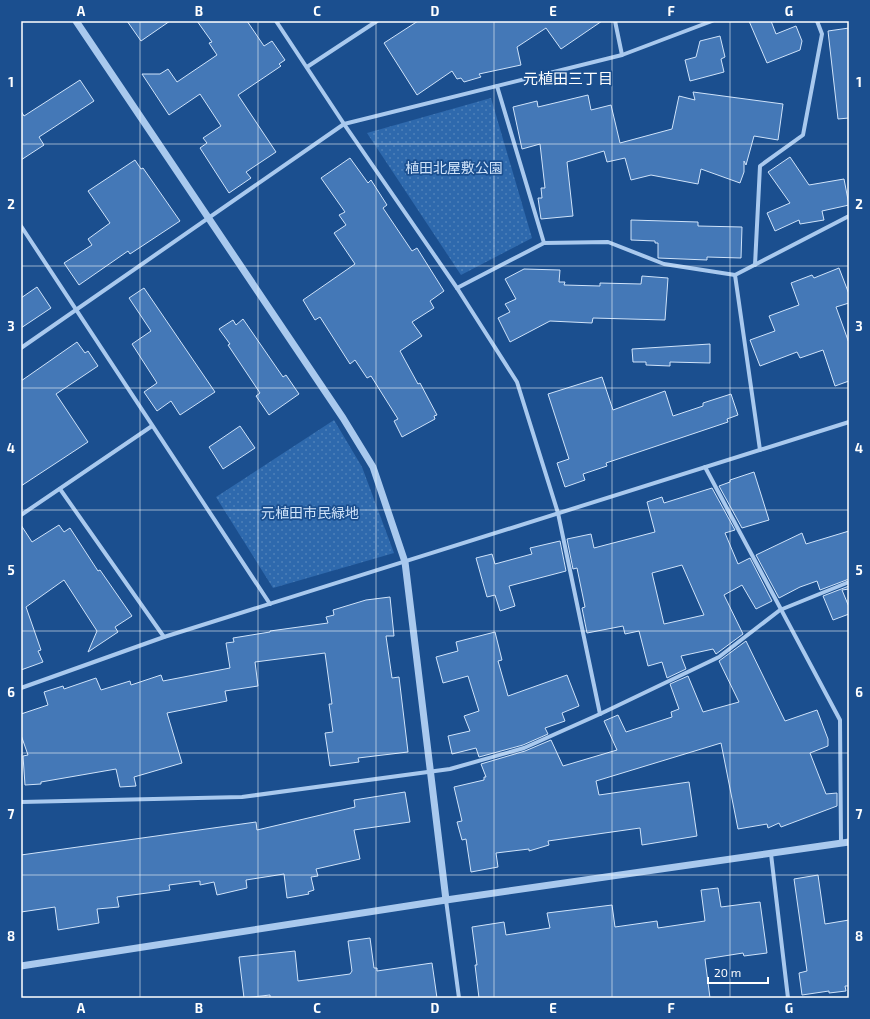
<svg xmlns="http://www.w3.org/2000/svg" width="870" height="1019" font-family="'Exo 2','Noto Sans JP',sans-serif">
<style>
.park{fill:url(#park-dots)}
.building{fill:#4478b7;stroke:#cfe3fa;fill-rule:evenodd}
.lines{fill:none;stroke-linecap:round;stroke-linejoin:round}
.minor{stroke:#a9c9ee;stroke-width:4}
.tertiary{stroke:#a9c9ee;stroke-width:7}
.grid{fill:none;stroke:#fff;stroke-width:1;stroke-opacity:0.55}
.labels{text-anchor:middle;dominant-baseline:central;stroke-width:3.5;stroke-linejoin:round;paint-order:stroke}
.park-label{font-size:14px;fill:#cfe3fa;stroke:#1b4f8f}
.neighbourhood-label{font-size:15px;fill:#fff;stroke:#1b4f8f}
.neatline{fill:none;stroke:#fff;stroke-width:1.5}
.grid-label{font-size:13px;text-anchor:middle;font-weight:bold;fill:#fff}
</style>
<defs>
<pattern id="park-dots" width="8" height="8" patternUnits="userSpaceOnUse"><rect width="8" height="8" fill="#2e69ad"/><path d="M2 2h.1M6 6h.1" fill="none" stroke="#4d80b9" stroke-width="1.8" stroke-linecap="round"/></pattern>
</defs>
<rect width="100%" height="100%" fill="#1b4f8f"/>
<g class="park">
<polygon points="491,98 532,238 461,275 367,133"/>
<polygon points="334,420 362,467 394,553 273,588 216,497"/>
</g>
<g class="building">
<polygon points="127,21 170,21 141,41"/>
<polygon points="197,21 247,21 264,46 272,41 285,60 279,64 281,66 238,95 276,152 246,172 251,178 229,193 200,148 207,143 203,138 221,126 200,94 169,115 142,74 160,74 168,69 177,82 217,55 209,43 212,42"/>
<polygon points="418,21 602,21 561,49 546,28 517,47 521,65 479,74 481,77 464,82 461,78 457,79 452,71 417,95 384,43"/>
<polygon points="749,21 771,21 776,34 796,26 802,41 800,50 767,63"/>
<polygon points="849,28 849,118 838,119 828,31"/>
<polygon points="720,36 725,57 721,59 724,72 690,81 685,60 696,57 700,41"/>
<polygon points="80,80 94,101 39,137 44,145 21,160 21,111 24,116"/>
<polygon points="693,92 783,104 778,140 754,136 746,165 744,161 744,172 740,183 701,169 698,184 651,175 631,180 625,158 607,162 604,151 567,162 573,216 541,219 538,198 542,198 541,188 545,188 540,144 522,149 513,107 537,101 538,107 588,95 591,110 611,105 620,143 672,129 679,96 695,100"/>
<polygon points="790,157 809,185 844,179 849,205 822,211 824,220 800,224 799,220 775,231 767,213 790,203 768,172"/>
<polygon points="350,158 368,183 371,180 387,205 383,208 412,251 417,248 444,291 430,301 434,308 412,322 422,336 400,351 418,384 420,383 437,415 434,416 435,419 402,437 394,421 398,419 371,376 367,378 355,360 350,364 320,317 315,320 303,300 355,264 334,233 346,225 339,215 345,212 321,178"/>
<polygon points="135,160 141,169 143,168 180,221 130,254 128,251 79,285 64,263 92,245 88,239 110,223 88,191"/>
<polygon points="631,220 698,222 698,226 742,227 741,258 707,257 707,260 658,258 658,243 655,243 655,241 631,240"/>
<polygon points="839,268 849,294 849,303 836,307 849,343 849,381 835,386 823,350 800,358 797,352 760,366 750,340 775,331 769,316 799,305 791,283 812,275 814,278"/>
<polygon points="524,269 560,270 559,282 565,282 564,285 600,286 600,283 641,284 642,276 668,278 665,320 593,318 592,323 550,321 510,342 498,318 510,312 505,304 516,299 505,279"/>
<polygon points="37,287 51,308 21,328 21,298"/>
<polygon points="144,288 215,392 180,415 171,401 157,411 144,392 157,383 132,344 151,331 129,298"/>
<polygon points="243,319 283,377 286,375 299,394 269,415 256,396 260,393 228,345 230,344 219,329 233,320 236,325"/>
<polygon points="77,342 85,353 88,351 98,366 56,394 88,442 21,486 21,381"/>
<polygon points="710,344 710,363 670,362 670,366 646,365 646,362 633,362 632,349"/>
<polygon points="602,377 613,410 665,391 673,416 703,406 703,403 731,394 738,415 727,419 728,422 606,463 607,466 583,474 585,480 565,487 557,463 569,459 548,394"/>
<polygon points="240,426 255,448 223,469 209,447"/>
<polygon points="754,472 769,520 742,528 719,486 730,482 730,480"/>
<path d="M712,488L735,530L725,533L738,564L750,558L772,601L756,609L742,585L724,595L743,634L716,654L713,649L681,656L686,669L667,678L662,662L648,666L639,631L625,634L623,626L587,633L582,608L585,607L577,568L573,569L567,539L591,534L594,548L655,532L647,502L662,497L664,503ZM682,565L704,615L664,624L652,573Z"/>
<polygon points="21,525 32,542 59,525 64,532 70,528 98,571 100,570 132,616 115,627 118,632 88,652 97,631 64,580 26,607 41,650 38,651 43,662 21,670"/>
<polygon points="849,531 849,579 820,590 817,581 800,587 779,598 756,555 802,533 806,544"/>
<polygon points="560,541 566,571 509,586 515,606 500,611 495,595 487,597 476,558 492,554 495,564 532,554 530,548"/>
<polygon points="849,586 849,589 842,590 849,607 849,614 833,620 823,596"/>
<polygon points="390,597 394,636 386,636 392,678 399,677 408,752 358,758 359,762 330,766 325,733 333,732 329,704 332,704 325,653 255,662 258,686 225,691 227,701 167,713 182,763 134,777 136,786 120,787 116,769 41,782 41,784 25,785 23,756 28,755 21,735 21,714 48,705 44,692 63,686 64,689 96,678 101,690 130,681 131,685 161,675 163,681 230,668 226,643 234,642 233,638 270,632 270,631 328,623 326,617 334,615 333,610 366,600"/>
<polygon points="495,632 502,660 498,661 508,696 567,675 579,706 562,713 565,721 545,728 548,734 523,745 479,757 476,748 452,754 448,736 470,731 464,716 479,711 468,676 443,683 436,657 458,651 456,642"/>
<polygon points="746,641 785,721 817,710 828,739 828,746 810,753 826,794 837,793 837,806 781,827 779,823 768,828 767,824 738,829 721,743 596,781 599,795 689,782 697,836 642,845 640,828 548,841 549,845 529,851 529,849 496,853 498,867 471,872 466,839 462,840 457,822 462,821 454,787 484,780 484,777 486,777 481,764 525,751 551,740 563,766 617,750 604,721 618,715 626,732 672,717 671,712 679,709 670,684 688,676 703,712 739,702 719,661"/>
<polygon points="405,792 410,822 354,830 360,859 316,869 318,876 311,877 314,890 308,892 309,894 287,898 284,874 246,880 247,888 217,895 214,882 200,885 200,881 169,885 170,890 117,897 119,907 97,909 99,923 58,930 55,907 21,912 21,855 256,822 257,830 355,807 354,800"/>
<polygon points="818,875 825,924 849,920 849,986 845,986 846,991 829,993 829,991 802,995 799,973 807,971 794,879"/>
<polygon points="718,888 721,907 760,902 767,953 744,956 743,953 705,959 710,998 479,998 475,965 477,965 472,927 504,922 506,935 550,928 547,913 612,905 615,927 657,921 658,928 705,921 701,890"/>
<polygon points="370,938 374,968 377,968 377,971 432,963 437,998 270,998 270,995 244,998 239,957 295,951 298,981 350,974 352,971 348,941"/>
</g>
<g class="lines">
<g class="minor">
<polyline points="276,21 344,124 457,288 517,382 558,513 600,714"/>
<polyline points="615,21 622,55"/>
<polyline points="307,67 377,21"/>
<polyline points="497,86 544,243"/>
<polyline points="21,226 270,604"/>
<polyline points="755,265 760,166 803,135 822,34 817,21"/>
<polyline points="735,275 760,450"/>
<polyline points="457,288 544,243 608,242 664,264 735,275 849,216"/>
<polyline points="21,348 344,124 622,55 712,21"/>
<polyline points="705,467 840,720 841,843"/>
<polyline points="60,489 164,637"/>
<polyline points="21,515 152,426"/>
<polyline points="21,688 164,637 849,422"/>
<polyline points="21,802 242,797 450,769 524,748 600,714 719,657 780,610 849,582"/>
<polyline points="771,854 788,998"/>
<polyline points="446,900 459,998"/>
</g>
<g class="tertiary">
<polyline points="76,21 343,418 373,467 405,562 446,900"/>
<polyline points="21,966 446,900 849,842"/>
</g>
</g>
<path class="grid" d="M140,21V998M258,21V998M376,21V998M494,21V998M612,21V998M730,21V998M21,144H849M21,266H849M21,388H849M21,510H849M21,631H849M21,753H849M21,875H849"/>
<g class="labels">
<g class="park-label">
<text x="454" y="167">植田北屋敷公園</text>
<text x="310" y="512">元植田市民緑地</text>
</g>
<g class="neighbourhood-label">
<text x="568" y="78">元植田三丁目</text>
</g>
</g>
<rect width="870" height="1019" fill="none" stroke="#1b4f8f" stroke-width="44"/>
<path d="M708 977v6h60v-6" fill="none" stroke="#ffffff" stroke-width="2"/>
<text x="714" y="977" font-size="12" fill="#ffffff" stroke="#1b4f8f" stroke-width="3" paint-order="stroke">20 m</text>
<rect x="22" y="22" width="826" height="975" class="neatline"/>
<g class="grid-label">
<text x="81" y="16">A</text>
<text x="199" y="16">B</text>
<text x="317" y="16">C</text>
<text x="435" y="16">D</text>
<text x="553" y="16">E</text>
<text x="671" y="16">F</text>
<text x="789" y="16">G</text>
<text x="11" y="87">1</text>
<text x="859" y="87">1</text>
<text x="11" y="209">2</text>
<text x="859" y="209">2</text>
<text x="11" y="331">3</text>
<text x="859" y="331">3</text>
<text x="11" y="453">4</text>
<text x="859" y="453">4</text>
<text x="11" y="575">5</text>
<text x="859" y="575">5</text>
<text x="11" y="697">6</text>
<text x="859" y="697">6</text>
<text x="11" y="819">7</text>
<text x="859" y="819">7</text>
<text x="11" y="941">8</text>
<text x="859" y="941">8</text>
<text x="81" y="1013">A</text>
<text x="199" y="1013">B</text>
<text x="317" y="1013">C</text>
<text x="435" y="1013">D</text>
<text x="553" y="1013">E</text>
<text x="671" y="1013">F</text>
<text x="789" y="1013">G</text>
</g>
</svg>
